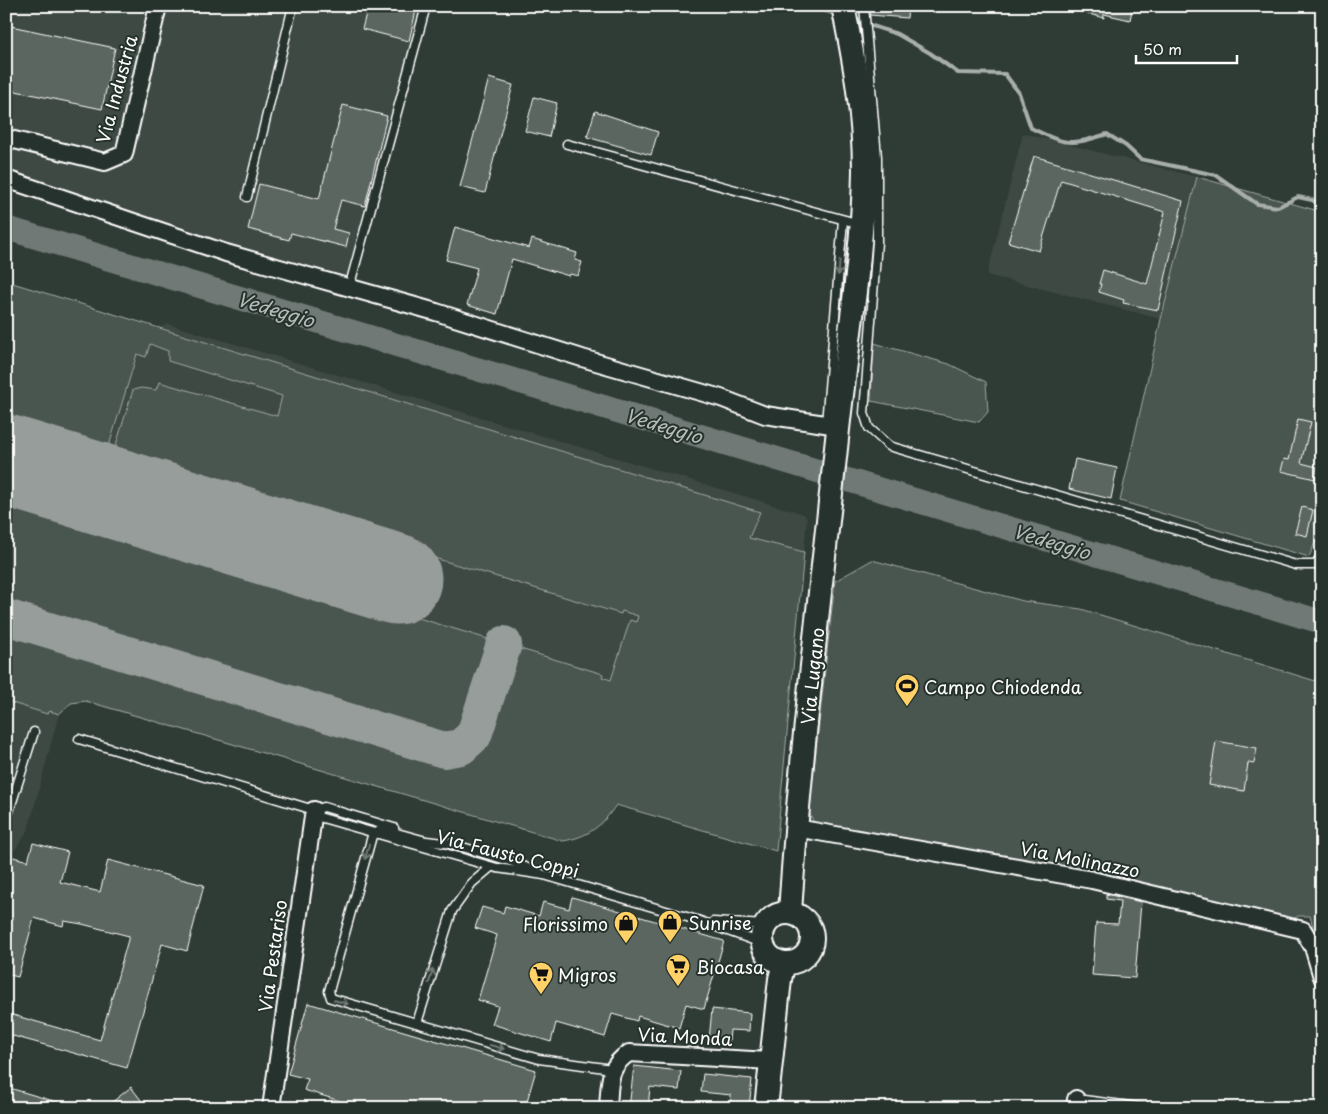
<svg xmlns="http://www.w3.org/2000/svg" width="1328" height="1114" font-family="'Playpen Sans',sans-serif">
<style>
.built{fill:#3c4842}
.green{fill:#4a544f;stroke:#a4aaa7}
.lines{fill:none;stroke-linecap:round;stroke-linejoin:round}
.stream{stroke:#a9afac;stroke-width:4}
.river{stroke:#707975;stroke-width:24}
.taxiway{stroke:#979d9a;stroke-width:36}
.runway{stroke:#979d9a;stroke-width:91}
.building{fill:#5b6661;stroke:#fff}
.lane-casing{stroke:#fff;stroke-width:11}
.street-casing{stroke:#fff;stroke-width:20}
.secondary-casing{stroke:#fff;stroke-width:26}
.lane{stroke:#26332d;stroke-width:8}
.street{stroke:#26332d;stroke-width:16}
.secondary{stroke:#26332d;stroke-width:22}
.oneway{stroke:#727a76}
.labels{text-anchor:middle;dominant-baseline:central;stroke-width:4;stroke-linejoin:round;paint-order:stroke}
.street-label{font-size:18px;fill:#fff;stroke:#26332d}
.poi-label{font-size:18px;fill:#fff;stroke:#26332d;text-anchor:start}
.water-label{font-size:19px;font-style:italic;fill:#b8bcba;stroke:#26332d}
</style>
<rect width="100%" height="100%" fill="#2f3b35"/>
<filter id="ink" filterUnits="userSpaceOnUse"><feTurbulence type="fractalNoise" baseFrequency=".02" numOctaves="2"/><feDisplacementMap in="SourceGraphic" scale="10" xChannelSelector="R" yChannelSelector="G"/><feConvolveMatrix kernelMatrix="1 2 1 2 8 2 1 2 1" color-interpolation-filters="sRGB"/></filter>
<g filter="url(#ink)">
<g class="built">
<polygon points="6,6 426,6 349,288 6,181"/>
<polygon points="1023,133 1197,177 1161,319 987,275"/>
<polygon points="6,281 160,328 168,324 804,514 807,519 776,851 616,805 607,818 596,829 581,837 563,841 81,701 71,703 59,714 28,831 12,854 15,855 6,886"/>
</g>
<g class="green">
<polygon points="1197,177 1322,212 1322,526 1309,557 1120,501 1161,319"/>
<path d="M6,281L760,512L749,538L804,552L776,851L616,805C602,826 588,837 563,841L86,701L71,703L59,714L50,711L47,714L6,701V510L23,505H46L603,674L602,677L611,680L630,620L636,622L638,616L622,611L621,614L111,461L133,390L141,388L156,390L159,382L277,416L282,396L168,361V351L150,344L146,357L137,354L105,459L6,429Z"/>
<polygon points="874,343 949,364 986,382 988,412 979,422 871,401"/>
<polygon points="872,560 1023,601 1081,609 1322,683 1322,960 1310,916 1298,916 1289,922 972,850 952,852 814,823 809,812 835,581"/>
</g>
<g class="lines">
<g class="stream">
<polyline points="809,6 836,14"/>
<path d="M854,20L897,34L930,53L958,73L1005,74L1019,93L1031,128C1066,145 1070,146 1107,134L1126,146L1140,159L1216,175L1257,204L1278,207L1298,197L1312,200L1322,206"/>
</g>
<polyline class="river" points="6,228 1322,622"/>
<g class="taxiway">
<polyline points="6,463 60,477"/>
<polyline points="6,617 444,750 461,747 474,735 504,644"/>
</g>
<polyline class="runway" points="6,460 396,579"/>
</g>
<g class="building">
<polygon points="368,6 417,6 409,41 362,29"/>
<polygon points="870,6 908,6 907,18 870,15"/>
<polygon points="1075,6 1117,6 1132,10 1130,20 1104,14 1104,18 1074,10"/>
<polygon points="6,25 115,48 102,109 6,89"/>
<polygon points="489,78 513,85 485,193 460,187"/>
<polygon points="534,97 557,103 549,137 525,131"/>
<polygon points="343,105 387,116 365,206 341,200 333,229 349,233 346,247 291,233 289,240 248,229 259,184 319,199"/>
<polygon points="595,111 658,132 651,155 587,137"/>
<polygon points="1034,156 1183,201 1158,310 1123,303 1124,300 1099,292 1101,284 1099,284 1103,270 1147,284 1165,212 1061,180 1039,251 1008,242"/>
<polygon points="455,227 529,248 532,239 577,253 575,260 582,262 578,276 570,274 569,276 512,259 497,314 467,305 477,268 446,260"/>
<polygon points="1298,419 1311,422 1301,463 1317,467 1315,479 1281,471 1284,459 1289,460"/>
<polygon points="1075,459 1117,468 1111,499 1069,489"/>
<polygon points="1302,507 1313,510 1307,536 1295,533"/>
<polygon points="1216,741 1257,748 1254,764 1248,763 1244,791 1209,785"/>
<polygon points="33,843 68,852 60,882 100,892 108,860 204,885 187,951 162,944 127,1068 6,1034 6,1013 100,1040 129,936 82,924 64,921 63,926 34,918 18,977 6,974 6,855 28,861"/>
<polygon points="1106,894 1141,902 1135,978 1092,975 1096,923 1118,924 1120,901 1106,899"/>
<polygon points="572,897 724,941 704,1009 686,1004 679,1028 638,1016 637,1021 612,1014 605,1037 556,1023 551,1042 492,1024 498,1006 478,1000 497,935 475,928 482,907 503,913 505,906 539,916 543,902 569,909"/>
<polygon points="308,1003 536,1070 525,1108 363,1108 304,1090 308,1079 288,1074"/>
<polygon points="712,1009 750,1013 749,1031 730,1030 729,1042 709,1040"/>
<polygon points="634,1066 681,1071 679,1090 650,1087 648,1108 629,1108"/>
<polygon points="703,1074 752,1079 749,1108 730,1108 731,1095 701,1092"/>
<polygon points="6,1087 67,1105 66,1108 6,1108"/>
<polygon points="131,1087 147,1108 105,1108"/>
</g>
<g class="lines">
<defs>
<g id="lane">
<polyline points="864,6 877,157 877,242 864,413 869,428 889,446 1296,565 1316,565 1322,554"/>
<polyline points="567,144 860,224"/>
<polyline points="247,197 293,6"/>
<polyline points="349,288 426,6"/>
<polyline points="826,424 843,220"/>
<polyline points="79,739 314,810 324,807 394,828"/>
<polyline points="312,815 497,868 544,875 697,920 753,940 764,948"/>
<polyline points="6,821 34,732"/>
<polyline points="449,843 513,862 544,875"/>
<polyline points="453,844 426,841 386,830 379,831 372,836 329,991 331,998 539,1059 612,1069"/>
<polyline points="713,922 766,925"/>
<polyline points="417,1023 452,911 472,883 491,867"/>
<polyline points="1076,1099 1146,1108"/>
</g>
<g id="street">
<polyline points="6,138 105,162 124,154 158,6"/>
<polyline points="6,179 226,253 436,312 582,358 721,398 765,415 838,426"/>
<polyline points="796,828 1092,880 1303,930 1313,947 1322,977"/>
<polyline points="271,1108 314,810"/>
<path d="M608,1108C610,1084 607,1067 629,1053L771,1061"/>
<polyline points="1075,1108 1076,1099"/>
</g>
<g id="secondary">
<path d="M790,913C800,755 820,597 837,439C846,349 863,260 864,170C864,115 854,59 843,6"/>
<circle cx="787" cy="938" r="25"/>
<polyline points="766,1108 780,979 784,963"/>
</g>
</defs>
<use href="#lane" class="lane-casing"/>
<use href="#street" class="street-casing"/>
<use href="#secondary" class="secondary-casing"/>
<use href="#lane" class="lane"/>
<use href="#street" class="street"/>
<use href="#secondary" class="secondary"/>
</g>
<defs><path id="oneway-shaft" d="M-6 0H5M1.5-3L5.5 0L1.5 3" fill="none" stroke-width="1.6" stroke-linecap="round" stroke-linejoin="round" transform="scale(1.25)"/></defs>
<g class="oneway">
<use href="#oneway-shaft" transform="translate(839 268) rotate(95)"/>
<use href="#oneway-shaft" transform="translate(367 852) rotate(105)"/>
<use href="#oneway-shaft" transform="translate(431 976) rotate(-73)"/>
<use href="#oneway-shaft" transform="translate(341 1002) rotate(16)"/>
<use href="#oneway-shaft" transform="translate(497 1047) rotate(16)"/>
</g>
</g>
<defs>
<symbol id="stadium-pin" viewBox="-11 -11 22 30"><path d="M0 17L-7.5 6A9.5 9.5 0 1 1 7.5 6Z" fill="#ffd166" stroke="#26332d"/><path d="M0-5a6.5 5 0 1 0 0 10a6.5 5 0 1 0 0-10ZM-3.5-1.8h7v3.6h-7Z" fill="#111"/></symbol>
<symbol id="shop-pin" viewBox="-11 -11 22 30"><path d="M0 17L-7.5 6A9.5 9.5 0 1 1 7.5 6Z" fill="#ffd166" stroke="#26332d"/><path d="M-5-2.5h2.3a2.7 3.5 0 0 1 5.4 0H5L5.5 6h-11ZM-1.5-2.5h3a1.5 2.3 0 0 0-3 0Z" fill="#111"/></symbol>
<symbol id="supermarket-pin" viewBox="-11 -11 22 30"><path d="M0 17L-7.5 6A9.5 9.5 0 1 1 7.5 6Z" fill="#ffd166" stroke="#26332d"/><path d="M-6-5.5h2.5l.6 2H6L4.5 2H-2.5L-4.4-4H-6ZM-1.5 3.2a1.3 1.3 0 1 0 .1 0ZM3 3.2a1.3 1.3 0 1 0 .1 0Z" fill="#111"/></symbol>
</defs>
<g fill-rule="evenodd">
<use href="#stadium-pin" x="893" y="672" width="28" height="38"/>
<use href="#shop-pin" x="656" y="908" width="28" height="38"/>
<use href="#shop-pin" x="612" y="909" width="28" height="38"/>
<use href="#supermarket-pin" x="664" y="952" width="28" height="38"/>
<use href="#supermarket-pin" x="527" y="960" width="28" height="38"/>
</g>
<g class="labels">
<g class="street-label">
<text transform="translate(116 89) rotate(-75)">Via Industria</text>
<text transform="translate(812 676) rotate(-84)">Via Lugano</text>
<text transform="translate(508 853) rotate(14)">Via Fausto Coppi</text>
<text transform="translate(1080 859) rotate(11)">Via Molinazzo</text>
<text transform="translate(272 956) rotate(-82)">Via Pestariso</text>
<text transform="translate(685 1036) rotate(3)">Via Monda</text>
</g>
<g class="poi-label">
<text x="924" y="686">Campo Chiodenda</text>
<text x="688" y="922">Sunrise</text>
<text x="608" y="923" text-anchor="end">Florissimo</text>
<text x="696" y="966">Biocasa</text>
<text x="558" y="974">Migros</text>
</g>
<g class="water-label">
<text transform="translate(276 309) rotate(17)">Vedeggio</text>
<text transform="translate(664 425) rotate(17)">Vedeggio</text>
<text transform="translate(1052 541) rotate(17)">Vedeggio</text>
</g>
</g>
<rect width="1328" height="1114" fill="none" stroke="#26332d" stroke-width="25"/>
<rect x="12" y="12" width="1303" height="1089" fill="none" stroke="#fff" stroke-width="2" filter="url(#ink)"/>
<path d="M1136 55v8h101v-8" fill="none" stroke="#ffffff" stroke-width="2.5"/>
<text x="1143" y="55" font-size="15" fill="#ffffff" stroke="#26332d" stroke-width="4" paint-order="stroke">50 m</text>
</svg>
